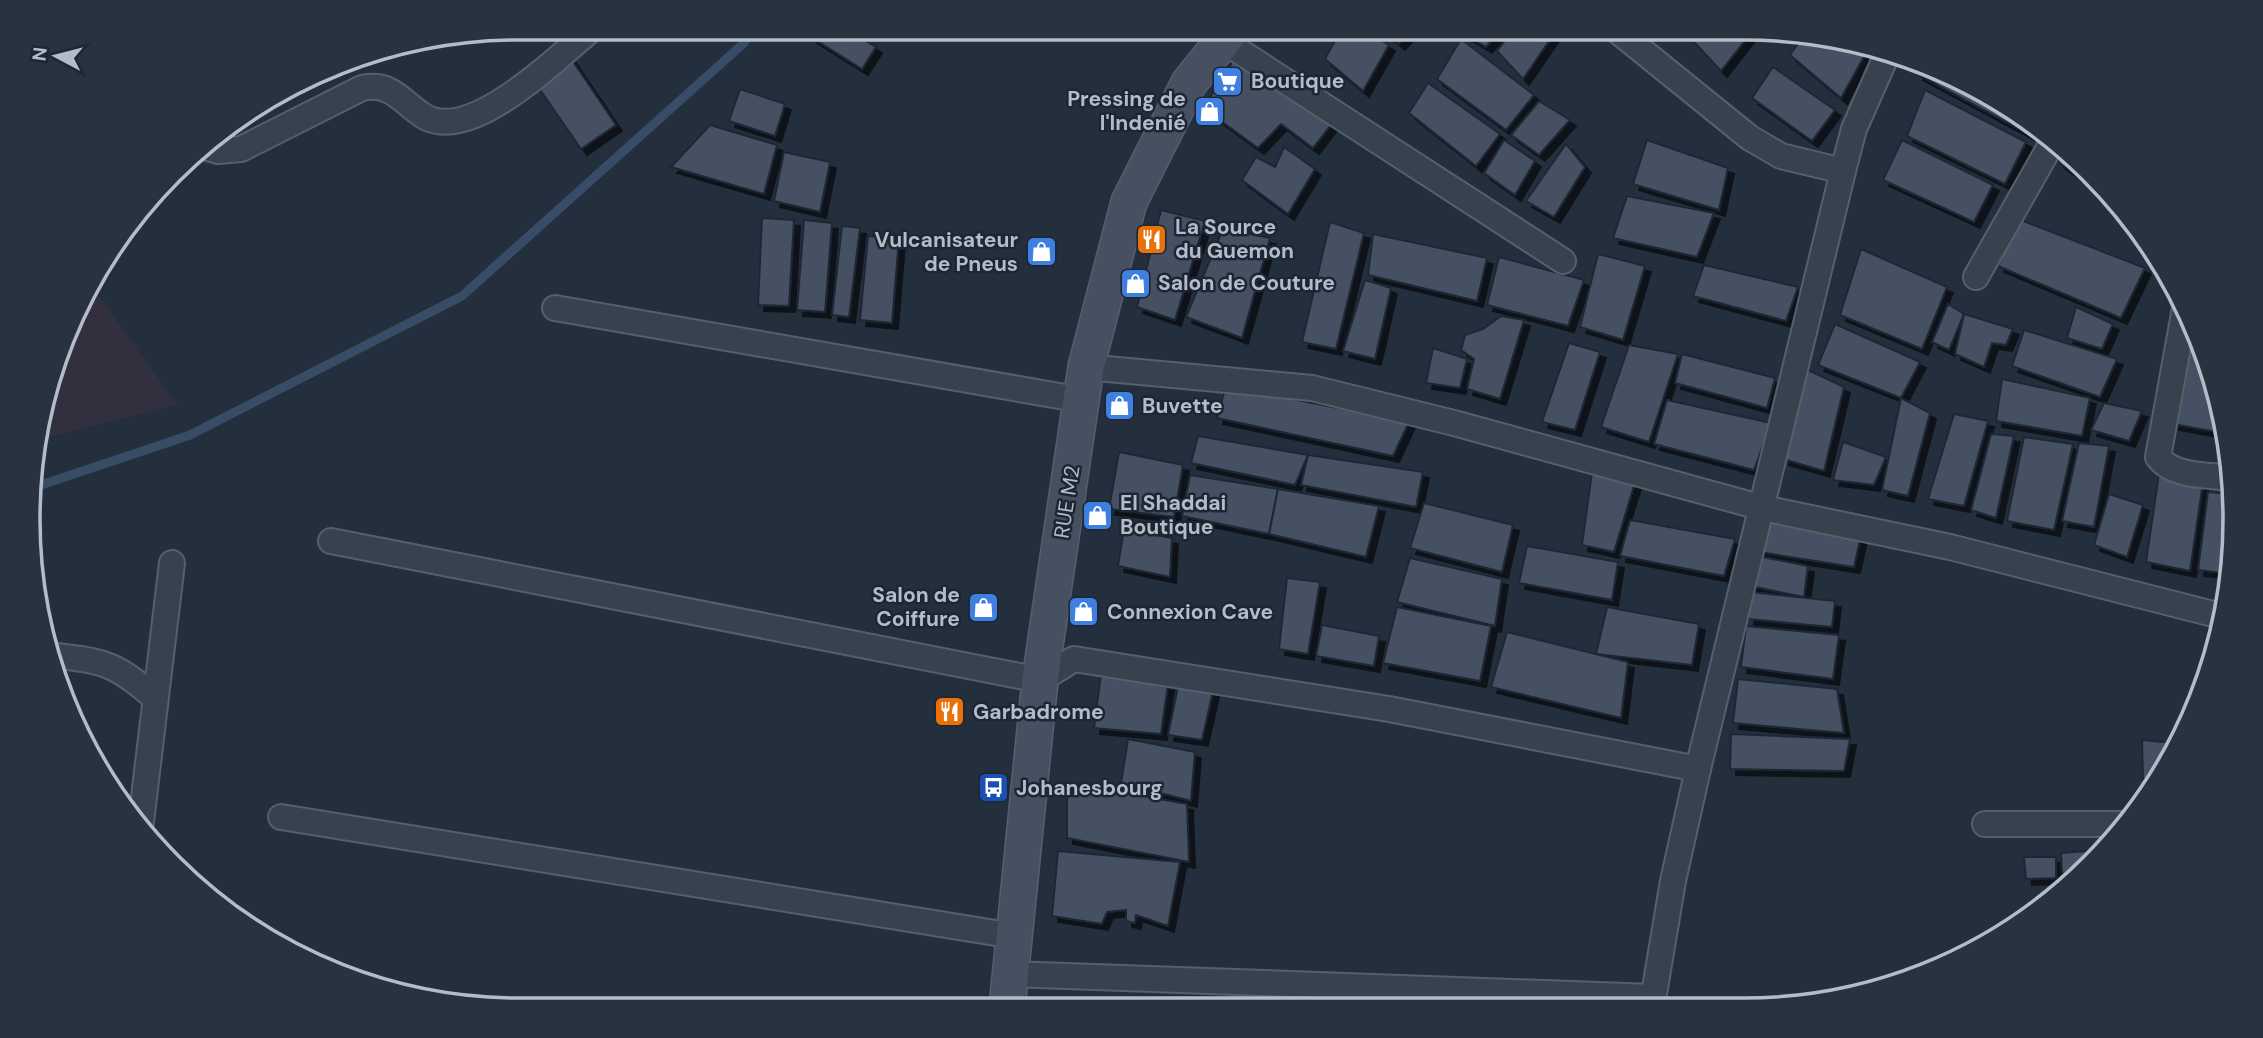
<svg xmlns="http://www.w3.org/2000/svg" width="2263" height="1038" font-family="'DM Sans',sans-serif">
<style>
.medical{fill:#32303f}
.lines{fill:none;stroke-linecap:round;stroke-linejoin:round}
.stream{stroke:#394c67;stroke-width:9}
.building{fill:#455162;stroke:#1f2835;stroke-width:2;filter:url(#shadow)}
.street-casing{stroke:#565f6c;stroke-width:28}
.secondary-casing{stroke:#565f6c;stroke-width:38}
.street{stroke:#38414e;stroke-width:24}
.secondary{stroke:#465061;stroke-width:35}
.labels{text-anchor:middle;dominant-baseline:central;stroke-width:5;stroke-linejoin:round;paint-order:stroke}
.poi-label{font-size:21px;font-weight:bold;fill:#b4bcc9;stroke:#1d2633;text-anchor:start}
.street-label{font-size:21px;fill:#b4bcc9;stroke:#1d2633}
.rim{fill:none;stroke:#b4bcc9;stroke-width:3.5}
</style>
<defs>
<filter id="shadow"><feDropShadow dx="6" dy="6" stdDeviation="0" flood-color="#0009"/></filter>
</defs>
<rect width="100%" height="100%" fill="#242f3e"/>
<polygon class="medical" points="90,284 177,404 37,440 37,424"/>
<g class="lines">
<polyline class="stream" points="35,487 190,435 462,296 744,43 752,28"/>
</g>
<g class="building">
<polygon points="817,28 845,28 876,47 862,69 811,37"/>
<polygon points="1342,28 1361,28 1389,45 1363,91 1325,59"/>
<polygon points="1380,28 1413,28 1399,44"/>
<polygon points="1455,28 1502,28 1486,47"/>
<polygon points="1514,28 1558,28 1523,79 1497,51"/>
<polygon points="1681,28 1744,28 1754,29 1721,71"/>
<polygon points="1805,34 1839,37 1865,55 1841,98 1790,55"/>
<polygon points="1461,39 1534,95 1506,130 1437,79"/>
<polygon points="570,57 616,125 581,149 534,81"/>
<polygon points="1235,58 1334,121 1313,148 1281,124 1258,148 1203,108"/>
<polygon points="1923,63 2016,111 2035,126 2030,135 1917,74"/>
<polygon points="1773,67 1835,110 1812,141 1752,98"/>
<polygon points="1428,83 1500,134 1476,166 1409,113"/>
<polygon points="740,89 785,104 775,136 729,121"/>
<polygon points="1925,90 2026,142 2005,184 1907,136"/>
<polygon points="1539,101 1570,120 1539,155 1511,135"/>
<polygon points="710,125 777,145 764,194 671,167"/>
<polygon points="1504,140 1535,161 1515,195 1484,173"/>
<polygon points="1647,140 1728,168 1719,210 1633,184"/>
<polygon points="1902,140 1993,185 1974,222 1883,180"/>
<polygon points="1566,144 1585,167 1554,217 1526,201"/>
<polygon points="1284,147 1315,169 1288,214 1242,180 1256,157 1275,167"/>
<polygon points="2065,150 2091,172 2116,203 2058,162"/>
<polygon points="784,152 830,162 820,212 774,201"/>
<polygon points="1627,196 1714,213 1697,257 1613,238"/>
<polygon points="1161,210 1205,221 1175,320 1137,307"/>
<polygon points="762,218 794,220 789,306 758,305"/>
<polygon points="2018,219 2145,268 2121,318 1998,266"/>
<polygon points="804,220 832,223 825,312 797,310"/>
<polygon points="1330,222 1364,233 1336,349 1302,342"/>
<polygon points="842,226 860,228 849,317 832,315"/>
<polygon points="1223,229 1270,238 1242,338 1186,317"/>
<polygon points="1373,234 1487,258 1477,301 1368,275"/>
<polygon points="868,236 899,239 892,323 860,320"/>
<polygon points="1861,249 1947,287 1922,349 1840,315"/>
<polygon points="1598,254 1645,266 1623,340 1580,327"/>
<polygon points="1499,257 1584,280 1568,326 1487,305"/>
<polygon points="1704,265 1798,287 1786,321 1693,296"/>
<polygon points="1365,280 1391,288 1375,359 1343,351"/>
<polygon points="1948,304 1964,314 1949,350 1932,342"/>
<polygon points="2076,307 2113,324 2102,349 2067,338"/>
<polygon points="1964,314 2013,329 2006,345 1992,343 1984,367 1955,354"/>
<polygon points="1501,316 1524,320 1500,399 1467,389 1474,359 1461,350 1465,335 1483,329"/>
<polygon points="1835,324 1920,362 1901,398 1818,365"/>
<polygon points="2024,330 2117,359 2100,397 2012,366"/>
<polygon points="2187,333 2199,335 2220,406 2217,432 2173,424"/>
<polygon points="1569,343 1600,352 1575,430 1542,422"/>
<polygon points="1629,345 1678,354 1649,442 1601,427"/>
<polygon points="1433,348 1467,359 1460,388 1426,383"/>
<polygon points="1682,354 1775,378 1767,408 1675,383"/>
<polygon points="1808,370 1844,387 1824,471 1783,459"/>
<polygon points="2002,379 2090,398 2082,436 1996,421"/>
<polygon points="1226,386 1409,422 1393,456 1217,418"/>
<polygon points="1901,398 1930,413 1908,496 1882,490"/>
<polygon points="1667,400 1771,423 1754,470 1654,444"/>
<polygon points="2104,403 2142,411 2129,441 2091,430"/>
<polygon points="1954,414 1988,421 1964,506 1928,499"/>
<polygon points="1991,434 2014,436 1996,518 1971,510"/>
<polygon points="1198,436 1308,455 1295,485 1191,463"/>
<polygon points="2024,437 2073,444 2054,530 2007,521"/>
<polygon points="1843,442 1886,457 1874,485 1833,480"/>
<polygon points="2079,443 2109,446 2094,527 2062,521"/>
<polygon points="1119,452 1183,465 1174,517 1109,509"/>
<polygon points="1308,455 1423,472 1416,507 1301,485"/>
<polygon points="1593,465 1636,479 1614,552 1582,545"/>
<polygon points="2159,474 2203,482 2190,571 2146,562"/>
<polygon points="1190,475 1278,489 1269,534 1182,516"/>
<polygon points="1278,489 1379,506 1366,557 1269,534"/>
<polygon points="2208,492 2233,494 2235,519 2230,574 2198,570"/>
<polygon points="2109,494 2143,505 2127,557 2094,545"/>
<polygon points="1424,503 1513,525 1502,572 1410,548"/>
<polygon points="1768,518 1861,535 1854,567 1759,552"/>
<polygon points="1630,520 1735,539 1724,576 1620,556"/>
<polygon points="1124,529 1172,538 1170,577 1118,566"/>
<polygon points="1527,546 1618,562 1612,600 1519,583"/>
<polygon points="1758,556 1808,566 1804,597 1750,586"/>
<polygon points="1410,558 1502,579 1495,626 1397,602"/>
<polygon points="1287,578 1320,582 1308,654 1279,649"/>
<polygon points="1750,592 1835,601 1832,627 1748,619"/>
<polygon points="1397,607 1491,626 1480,681 1383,663"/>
<polygon points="1607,607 1699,624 1692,665 1596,654"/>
<polygon points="1322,625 1379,636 1374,666 1316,656"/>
<polygon points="1746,626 1839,635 1833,679 1741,667"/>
<polygon points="1507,632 1628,662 1621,718 1491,687"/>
<polygon points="1101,674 1168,684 1161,734 1094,728"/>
<polygon points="1738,679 1837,689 1844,733 1733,723"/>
<polygon points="1178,686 1213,691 1202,740 1168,735"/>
<polygon points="1731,734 1850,739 1844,771 1730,769"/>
<polygon points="1128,739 1195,752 1191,801 1121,783"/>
<polygon points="2142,740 2174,743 2157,777 2143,779"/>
<polygon points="1067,782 1187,804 1189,862 1067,838"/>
<polygon points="2101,850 2077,874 2062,873 2061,853"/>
<polygon points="1058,851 1180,862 1168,926 1136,915 1135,923 1126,921 1126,910 1107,912 1102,924 1052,916"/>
<polygon points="2024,857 2056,857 2056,878 2026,879"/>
</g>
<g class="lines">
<defs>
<g id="street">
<polyline points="1614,28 1750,138 1781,156 1843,171"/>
<polyline points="1222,40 1563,261"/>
<path d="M201,146L218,151L241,149L362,88C391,82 400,100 422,115C469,147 557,57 593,28"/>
<polyline points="1976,277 2053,141"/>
<polyline points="555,308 1082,400"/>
<path d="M2185,308L2158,457C2173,477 2208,475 2231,478"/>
<polyline points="1086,367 1312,388 1454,423 1763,508 1950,547 2225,617"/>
<polyline points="331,541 1040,680 1074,659 1389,709 1698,769"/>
<path d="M49,655C103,661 114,662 155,698"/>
<polyline points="281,817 1014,936"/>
<polyline points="141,822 172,563"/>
<polyline points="1985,824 2127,824"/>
<polyline points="1011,974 1653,997"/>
<polyline points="1652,1006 1673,881 1698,769 1843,171 1854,129 1888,52"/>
</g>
<polyline id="secondary" points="1007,1008 1040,680 1086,367 1129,202 1189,83 1233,28"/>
</defs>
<use href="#street" class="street-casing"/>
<use href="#secondary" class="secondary-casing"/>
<use href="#street" class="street"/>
<use href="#secondary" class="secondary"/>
</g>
<defs>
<symbol id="supermarket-square" viewBox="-11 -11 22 22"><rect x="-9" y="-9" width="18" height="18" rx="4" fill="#3f7fe0" stroke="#1d2633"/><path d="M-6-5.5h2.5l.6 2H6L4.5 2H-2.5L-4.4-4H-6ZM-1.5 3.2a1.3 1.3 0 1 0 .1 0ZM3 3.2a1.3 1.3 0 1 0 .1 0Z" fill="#fff"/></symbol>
<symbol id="shop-square" viewBox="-11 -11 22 22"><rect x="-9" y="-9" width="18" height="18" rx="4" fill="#3f7fe0" stroke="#1d2633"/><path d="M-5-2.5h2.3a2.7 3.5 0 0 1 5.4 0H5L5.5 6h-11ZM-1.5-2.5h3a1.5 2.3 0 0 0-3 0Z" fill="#fff"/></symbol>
<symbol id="restaurant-square" viewBox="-11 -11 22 22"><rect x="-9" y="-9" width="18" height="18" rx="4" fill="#e8710a" stroke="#1d2633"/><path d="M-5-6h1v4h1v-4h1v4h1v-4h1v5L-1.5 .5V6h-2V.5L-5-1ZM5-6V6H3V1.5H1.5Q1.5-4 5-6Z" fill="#fff"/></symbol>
<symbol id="bus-square" viewBox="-11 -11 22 22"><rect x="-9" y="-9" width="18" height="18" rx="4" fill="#1a4fb4" stroke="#1d2633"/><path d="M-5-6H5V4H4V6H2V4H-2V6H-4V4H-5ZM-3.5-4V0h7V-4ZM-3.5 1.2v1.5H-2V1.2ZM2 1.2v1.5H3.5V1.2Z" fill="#fff"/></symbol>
</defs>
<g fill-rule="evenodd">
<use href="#supermarket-square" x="1210" y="64" width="35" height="35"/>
<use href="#shop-square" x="1192" y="94" width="35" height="35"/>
<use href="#restaurant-square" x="1134" y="222" width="35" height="35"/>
<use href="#shop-square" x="1024" y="234" width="35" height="35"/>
<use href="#shop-square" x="1118" y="266" width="35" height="35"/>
<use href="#shop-square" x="1102" y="388" width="35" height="35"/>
<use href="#shop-square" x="1080" y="498" width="35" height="35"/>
<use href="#shop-square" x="966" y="590" width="35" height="35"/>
<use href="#shop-square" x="1066" y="594" width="35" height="35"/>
<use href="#restaurant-square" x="932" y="694" width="35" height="35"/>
<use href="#bus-square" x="976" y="770" width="35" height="35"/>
</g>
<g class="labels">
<g class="poi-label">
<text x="1251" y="81">Boutique</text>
<text x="1186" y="99" text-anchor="end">Pressing de<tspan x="1186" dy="24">l'Indenié</tspan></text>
<text x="1175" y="227">La Source<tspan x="1175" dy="24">du Guemon</tspan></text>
<text x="1018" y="240" text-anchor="end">Vulcanisateur<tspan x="1018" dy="24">de Pneus</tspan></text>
<text x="1158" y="283">Salon de Couture</text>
<text x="1142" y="406">Buvette</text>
<text x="1120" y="503">El Shaddai<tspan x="1120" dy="24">Boutique</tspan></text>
<text x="960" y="595" text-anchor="end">Salon de<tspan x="960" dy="24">Coiffure</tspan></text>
<text x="1107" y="612">Connexion Cave</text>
<text x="973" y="712">Garbadrome</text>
<text x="1016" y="788">Johanesbourg</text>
</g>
<g class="street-label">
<text transform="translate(1067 502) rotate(-81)">RUE M2</text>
</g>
</g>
<path d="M0 0H2263V1038H0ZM519 40H1744A479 479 0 0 1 2223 519V519A479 479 0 0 1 1744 998H519A479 479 0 0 1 40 519V519A479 479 0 0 1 519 40Z" fill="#29323f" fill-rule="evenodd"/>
<path class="rim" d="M519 40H1744A479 479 0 0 1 2223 519V519A479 479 0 0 1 1744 998H519A479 479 0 0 1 40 519V519A479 479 0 0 1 519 40Z"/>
<g transform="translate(56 56) rotate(277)" stroke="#1d2633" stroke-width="5" paint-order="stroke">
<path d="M0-5L12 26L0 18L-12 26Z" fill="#b4bcc9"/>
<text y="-10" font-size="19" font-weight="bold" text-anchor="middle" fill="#b4bcc9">N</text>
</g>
</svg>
